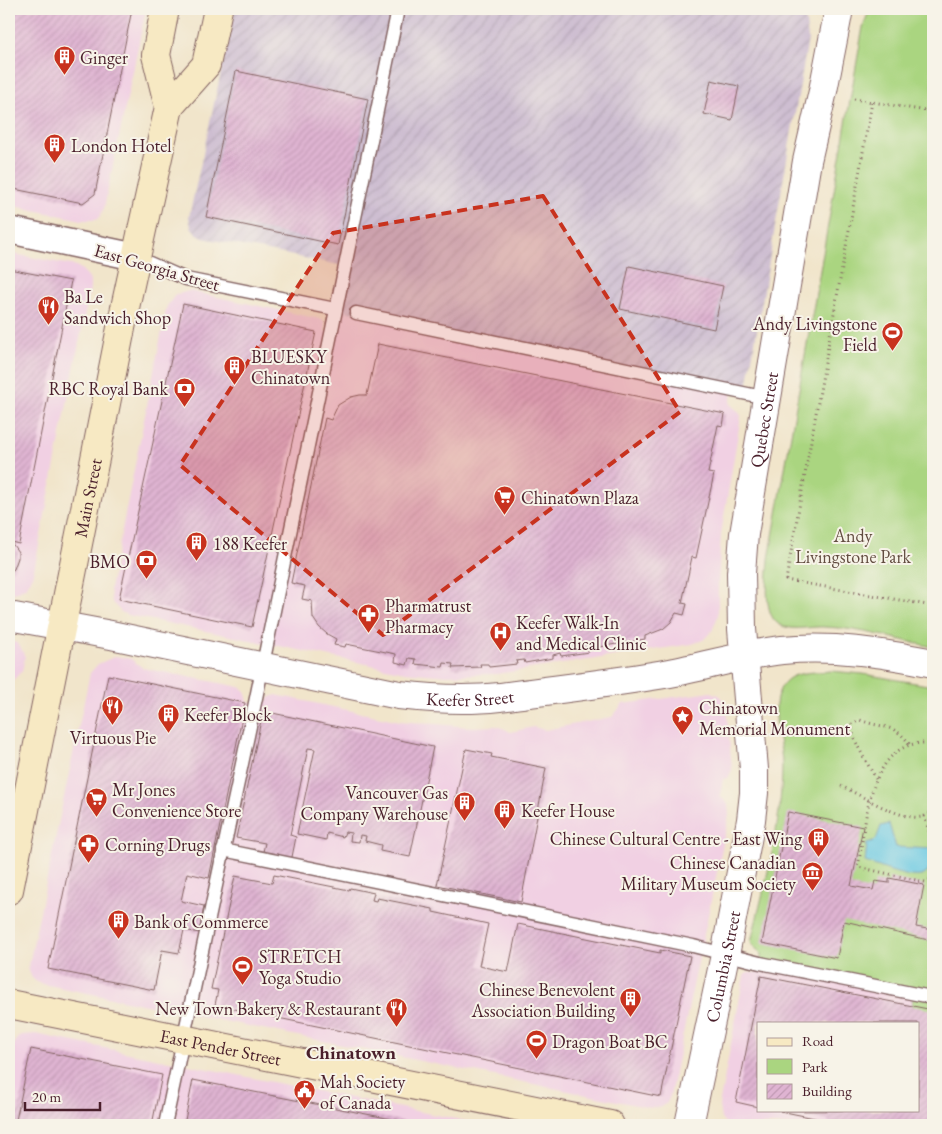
<svg xmlns="http://www.w3.org/2000/svg" width="942" height="1134" font-family="'EB Garamond',serif">
<style>
.built{fill:#f1d0e3}
.industrial{fill:url(#industrial-furrows)}
.park{fill:#aad580;stroke:#7a7a56}
.water{fill:#64c7e2;stroke:#577386}
.building{fill:url(#building-hatch)}
.lines{fill:none;stroke-linecap:round;stroke-linejoin:round}
.service-casing{stroke:#846463;stroke-width:15}
.minor-casing{stroke:#846463;stroke-width:29}
.tertiary-casing{stroke:#846463;stroke-width:30}
.secondary-casing{stroke:#846463;stroke-width:30}
.path{stroke:#846463;stroke-width:3;stroke-dasharray:1 4;stroke-linecap:butt}
.service{stroke:#fff;stroke-width:12}
.minor{stroke:#fff;stroke-width:26}
.tertiary{stroke:#fff;stroke-width:28}
.secondary{stroke:#f7e9c3;stroke-width:28}
.marked{fill:#c8321e;fill-opacity:0.2;stroke:#c8321e;stroke-width:4;stroke-dasharray:10 6;stroke-linejoin:round}
.labels{text-anchor:middle;dominant-baseline:central;stroke-width:4;stroke-linejoin:round;paint-order:stroke}
.poi-label{font-size:18px;fill:#4a1f2b;stroke:#f7f3e8;text-anchor:start}
.street-label{font-size:18px;fill:#4a1f2b;stroke:#f7f3e8}
.park-label{font-size:18px;fill:#624c40;stroke:#f7f3e8}
.neighbourhood-label{font-size:19px;font-weight:bold;fill:#4a1f2b;stroke:#f7f3e8}
</style>
<defs>
<pattern id="industrial-furrows" width="10" height="10" patternUnits="userSpaceOnUse" patternTransform="scale(1.25)"><rect width="10" height="10" fill="#cebed1"/><path d="M-1 1l2-2M0 10L10 0M9 11l2-2" fill="none" stroke="#b2a3b4"/></pattern>
<pattern id="building-hatch" width="6" height="6" patternUnits="userSpaceOnUse" patternTransform="scale(1.25)"><rect width="6" height="6" fill="#dfb4d2"/><path d="M-1 1l2-2M0 6l6-6M5 7l2-2" fill="none" stroke="#c19ab4"/></pattern>
</defs>
<rect width="100%" height="100%" fill="#f7f3e8"/>
<filter id="ink" filterUnits="userSpaceOnUse"><feTurbulence type="fractalNoise" baseFrequency=".02" numOctaves="2"/><feDisplacementMap in="SourceGraphic" scale="10" xChannelSelector="R" yChannelSelector="G"/><feConvolveMatrix kernelMatrix="1 2 1 2 8 2 1 2 1" color-interpolation-filters="sRGB"/></filter>
<filter id="wash" filterUnits="userSpaceOnUse"><feTurbulence type="fractalNoise" baseFrequency=".0096" numOctaves="4" result="noise"/><feDisplacementMap in="SourceGraphic" scale="20" xChannelSelector="R" yChannelSelector="G"/><feGaussianBlur stdDeviation="1.12" result="paint"/><feColorMatrix in="noise" values="0 0 0 0 0 0 0 0 0 0 0 0 0 0 0 0 0 1.4 0 .05"/><feComposite in="paint" operator="in"/></filter>
<g filter="url(#wash)">
<rect width="100%" height="100%" fill="#f1e5cb"/>
<g class="built">
<polygon points="9,9 146,9 104,208 100,216 96,220 82,220 9,205"/>
<polygon points="9,253 76,266 81,269 87,275 90,281 90,288 35,565 32,576 27,586 20,590 9,595"/>
<polygon points="189,291 320,319 325,322 325,331 330,332 335,309 733,390 730,404 738,411 741,416 721,534 718,584 718,616 712,631 703,640 692,644 497,674 437,675 405,672 128,615 121,612 112,602 110,589 167,306 175,295"/>
<polygon points="9,641 17,643 21,648 25,657 22,671 11,682 9,694"/>
<polygon points="116,656 131,659 143,668 240,687 245,690 248,702 262,705 271,697 276,695 400,721 470,727 496,726 505,729 510,732 534,727 545,730 612,717 623,704 704,693 710,692 719,695 726,704 732,770 728,778 723,779 720,796 728,804 729,815 670,1096 667,1103 660,1107 651,1108 38,983 32,978 28,969 90,673 98,664"/>
<polygon points="760,963 914,993 907,1023 758,1023 758,1110 888,1110 884,1125 728,1125 721,1119 719,1106 744,976 747,973 758,972"/>
<polygon points="35,1034 401,1108 486,1125 9,1125 9,1062 12,1048 18,1037 22,1035"/>
</g>
<polygon class="industrial" points="235,9 793,9 798,11 804,16 806,22 808,39 746,393 335,309 344,266 203,238 198,235 191,227 189,217"/>
<g class="park">
<path d="M874,9H933V647C899,640 859,628 824,627C810,626 788,633 776,622C763,610 768,575 769,559L863,27L867,16Z"/>
<path d="M831,671L863,674L933,686V1125H884L888,1110H918V1023H907L914,993L760,963L762,954L752,945L751,942C765,883 782,825 782,765C782,740 768,708 782,686C791,670 815,673 831,671Z"/>
</g>
<path class="water" d="M889,824L896,847L933,849V864L931,865C929,869 928,873 924,875C911,881 878,866 865,862L867,843L876,840L881,826Z"/>
<g id="blocks">
<g class="building">
<polygon points="9,9 132,9 95,194 83,203 9,188"/>
<polygon points="236,71 368,99 338,245 206,217"/>
<polygon points="711,80 739,86 732,120 704,114"/>
<polygon points="629,266 723,286 714,329 620,309"/>
<polygon points="9,269 71,281 19,544 11,542 18,552 18,558 14,569 9,573"/>
<polygon points="183,304 316,332 252,627 119,599"/>
<polygon points="378,344 725,414 723,426 718,425 708,473 714,474 696,558 692,557 682,603 687,604 684,615 676,613 671,622 663,629 645,636 645,639 588,649 589,652 561,656 560,653 553,655 553,658 525,663 524,660 516,661 517,664 489,667 488,664 480,664 481,667 452,668 453,664 444,663 443,667 415,664 416,659 409,658 407,665 395,662 396,654 346,644 345,647 334,645 336,639 327,634 319,627 313,618 312,601 302,599 305,586 291,583 325,418 331,420 338,405 351,397 360,395 367,395"/>
<polygon points="108,675 245,703 209,878 187,873 181,901 204,906 199,933 184,930 179,953 162,950 154,990 48,969"/>
<polygon points="263,711 433,747 410,857 380,851 381,845 365,841 366,836 360,835 359,842 350,841 351,833 345,832 343,837 327,833 326,840 297,834 315,749 308,748 290,835 296,837 291,862 262,856 265,843 236,838"/>
<polygon points="466,749 492,754 491,757 546,768 521,902 437,885"/>
<polygon points="788,812 863,827 851,886 873,890 875,881 889,883 889,878 924,885 916,927 933,930 933,941 844,921 837,958 762,943"/>
<polygon points="274,875 349,890 350,888 374,893 372,900 376,901 377,898 433,909 433,912 488,924 479,966 508,972 518,924 660,953 660,950 690,956 661,1097 215,1005 218,990 211,989 235,876 272,883"/>
<polygon points="761,976 933,1010 933,1125 829,1125 829,1121 780,1111 918,1110 918,1023 758,1023 758,1107 736,1102"/>
<polygon points="31,1049 162,1075 152,1125 15,1125"/>
<polygon points="193,1080 417,1124 417,1125 184,1125"/>
</g>
</g>
</g>
<g filter="url(#ink)">
<use href="#blocks" fill-opacity="0" stroke="#846463" stroke-width="1"/>
<g class="lines">
<defs>
<g id="service">
<polyline points="136,257 186,279 335,309"/>
<polyline points="356,313 767,398"/>
<polyline points="223,850 693,946 760,963 926,996"/>
<polyline points="165,1125 256,698 398,9"/>
</g>
<polyline id="minor" points="9,230 136,257"/>
<g id="tertiary">
<path id="s1" d="M9,616L111,635L399,695C433,699 465,701 500,697C557,689 614,683 670,673C707,666 744,654 782,650C834,645 883,653 933,663"/>
<path id="s2" d="M689,1125L725,955L751,820L754,793V769L742,629L741,573L744,534L807,161L823,91L839,9"/>
</g>
<g id="secondary">
<polyline points="169,107 206,65 218,9"/>
<path id="s3" d="M9,890L126,303L169,107L156,55L165,9"/>
<path id="s4" d="M9,1004L610,1125"/>
</g>
</defs>
<use href="#service" class="service-casing"/>
<use href="#minor" class="minor-casing"/>
<use href="#tertiary" class="tertiary-casing"/>
<use href="#secondary" class="secondary-casing"/>
<g class="path">
<polyline points="854,99 933,112"/>
<polyline points="872,102 786,580 933,606"/>
<path d="M933,742C926,743 917,743 910,745C867,759 865,829 858,867L925,882L933,878"/>
<path d="M876,779C869,765 850,738 852,724L860,720C883,729 895,723 910,745"/>
<path d="M841,786C861,795 901,821 922,817C926,816 930,813 933,812"/>
<polyline points="924,816 933,843"/>
</g>
<use href="#service" class="service"/>
<use href="#minor" class="minor"/>
<use href="#tertiary" class="tertiary"/>
<use href="#secondary" class="secondary"/>
</g>
</g>
<path class="marked" d="M543,196L680,412L383,635L180,465L333,233Z"/>
<defs>
<symbol id="building-pin" viewBox="-11 -11 22 30"><path d="M0 17L-7.5 6A9.5 9.5 0 1 1 7.5 6Z" fill="#c8321e" stroke="#f7f3e8"/><path d="M-4-6H4V6H1V3H-1V6H-4ZM-2.5-4.3h1.7v1.8h-1.7ZM.8-4.3h1.7v1.8H.8ZM-2.5-1h1.7V.8h-1.7ZM.8-1h1.7V.8H.8Z" fill="#fff"/></symbol>
<symbol id="restaurant-pin" viewBox="-11 -11 22 30"><path d="M0 17L-7.5 6A9.5 9.5 0 1 1 7.5 6Z" fill="#c8321e" stroke="#f7f3e8"/><path d="M-5-6h1v4h1v-4h1v4h1v-4h1v5L-1.5 .5V6h-2V.5L-5-1ZM5-6V6H3V1.5H1.5Q1.5-4 5-6Z" fill="#fff"/></symbol>
<symbol id="stadium-pin" viewBox="-11 -11 22 30"><path d="M0 17L-7.5 6A9.5 9.5 0 1 1 7.5 6Z" fill="#c8321e" stroke="#f7f3e8"/><path d="M0-5a6.5 5 0 1 0 0 10a6.5 5 0 1 0 0-10ZM-3.5-1.8h7v3.6h-7Z" fill="#fff"/></symbol>
<symbol id="bank-pin" viewBox="-11 -11 22 30"><path d="M0 17L-7.5 6A9.5 9.5 0 1 1 7.5 6Z" fill="#c8321e" stroke="#f7f3e8"/><path d="M-6-4H6V4H-6ZM0-2.3a2.3 2.3 0 1 0 0 4.6a2.3 2.3 0 1 0 0-4.6Z" fill="#fff"/></symbol>
<symbol id="supermarket-pin" viewBox="-11 -11 22 30"><path d="M0 17L-7.5 6A9.5 9.5 0 1 1 7.5 6Z" fill="#c8321e" stroke="#f7f3e8"/><path d="M-6-5.5h2.5l.6 2H6L4.5 2H-2.5L-4.4-4H-6ZM-1.5 3.2a1.3 1.3 0 1 0 .1 0ZM3 3.2a1.3 1.3 0 1 0 .1 0Z" fill="#fff"/></symbol>
<symbol id="pharmacy-pin" viewBox="-11 -11 22 30"><path d="M0 17L-7.5 6A9.5 9.5 0 1 1 7.5 6Z" fill="#c8321e" stroke="#f7f3e8"/><path d="M-2-6h4v4h4v4h-4v4h-4v-4h-4v-4h4Z" fill="#fff"/></symbol>
<symbol id="hospital-pin" viewBox="-11 -11 22 30"><path d="M0 17L-7.5 6A9.5 9.5 0 1 1 7.5 6Z" fill="#c8321e" stroke="#f7f3e8"/><path d="M-5-5h3v3.5h4V-5h3V5h-3V1.5h-4V5h-3Z" fill="#fff"/></symbol>
<symbol id="sight-pin" viewBox="-11 -11 22 30"><path d="M0 17L-7.5 6A9.5 9.5 0 1 1 7.5 6Z" fill="#c8321e" stroke="#f7f3e8"/><path d="M0-6L1.8-2.2L6-1.7L2.9 1.2L3.7 5.4L0 3.3L-3.7 5.4L-2.9 1.2L-6-1.7L-1.8-2.2Z" fill="#fff"/></symbol>
<symbol id="museum-pin" viewBox="-11 -11 22 30"><path d="M0 17L-7.5 6A9.5 9.5 0 1 1 7.5 6Z" fill="#c8321e" stroke="#f7f3e8"/><path d="M0-6L6-3V-2H-6V-3ZM-5-1h2V3h-2ZM-1-1h2V3h-2ZM3-1h2V3H3ZM-6 4H6V6H-6Z" fill="#fff"/></symbol>
<symbol id="civic-pin" viewBox="-11 -11 22 30"><path d="M0 17L-7.5 6A9.5 9.5 0 1 1 7.5 6Z" fill="#c8321e" stroke="#f7f3e8"/><path d="M-.6-6.5H3V-4.5H.6V-3L4-1V1h2V6H-6V1h2V-1L-.6-3ZM-1.2 2.5V6h2.4V2.5Z" fill="#fff"/></symbol>
</defs>
<g fill-rule="evenodd">
<use href="#building-pin" x="52" y="44" width="25" height="34"/>
<use href="#building-pin" x="42" y="132" width="25" height="34"/>
<use href="#restaurant-pin" x="36" y="294" width="25" height="34"/>
<use href="#stadium-pin" x="880" y="320" width="25" height="34"/>
<use href="#building-pin" x="222" y="354" width="25" height="34"/>
<use href="#bank-pin" x="172" y="376" width="25" height="34"/>
<use href="#supermarket-pin" x="492" y="484" width="25" height="34"/>
<use href="#building-pin" x="184" y="530" width="25" height="34"/>
<use href="#bank-pin" x="134" y="548" width="25" height="34"/>
<use href="#pharmacy-pin" x="356" y="602" width="25" height="34"/>
<use href="#hospital-pin" x="488" y="620" width="25" height="34"/>
<use href="#restaurant-pin" x="100" y="694" width="25" height="34"/>
<use href="#building-pin" x="156" y="702" width="25" height="34"/>
<use href="#sight-pin" x="670" y="704" width="25" height="34"/>
<use href="#supermarket-pin" x="84" y="786" width="25" height="34"/>
<use href="#building-pin" x="452" y="790" width="25" height="34"/>
<use href="#building-pin" x="492" y="798" width="25" height="34"/>
<use href="#building-pin" x="806" y="826" width="25" height="34"/>
<use href="#pharmacy-pin" x="76" y="832" width="25" height="34"/>
<use href="#museum-pin" x="800" y="860" width="25" height="34"/>
<use href="#building-pin" x="106" y="908" width="25" height="34"/>
<use href="#stadium-pin" x="230" y="954" width="25" height="34"/>
<use href="#building-pin" x="618" y="986" width="25" height="34"/>
<use href="#restaurant-pin" x="384" y="996" width="25" height="34"/>
<use href="#stadium-pin" x="524" y="1028" width="25" height="34"/>
<use href="#civic-pin" x="292" y="1078" width="25" height="34"/>
</g>
<g class="labels">
<g class="poi-label">
<text x="80" y="57">Ginger</text>
<text x="71" y="145">London Hotel</text>
<text x="64" y="296">Ba Le<tspan x="64" dy="21">Sandwich Shop</tspan></text>
<text x="877" y="323" text-anchor="end">Andy Livingstone<tspan x="877" dy="21">Field</tspan></text>
<text x="251" y="356">BLUESKY<tspan x="251" dy="21">Chinatown</tspan></text>
<text x="168" y="388" text-anchor="end">RBC Royal Bank</text>
<text x="521" y="497">Chinatown Plaza</text>
<text x="213" y="543">188 Keefer</text>
<text x="130" y="561" text-anchor="end">BMO</text>
<text x="385" y="605">Pharmatrust<tspan x="385" dy="21">Pharmacy</tspan></text>
<text x="516" y="622">Keefer Walk-In<tspan x="516" dy="21">and Medical Clinic</tspan></text>
<text x="699" y="707">Chinatown<tspan x="699" dy="21">Memorial Monument</tspan></text>
<text x="184" y="714">Keefer Block</text>
<text x="113" y="737" text-anchor="middle">Virtuous Pie</text>
<text x="112" y="789">Mr Jones<tspan x="112" dy="21">Convenience Store</tspan></text>
<text x="448" y="792" text-anchor="end">Vancouver Gas<tspan x="448" dy="21">Company Warehouse</tspan></text>
<text x="521" y="810">Keefer House</text>
<text x="802" y="838" text-anchor="end">Chinese Cultural Centre - East Wing</text>
<text x="105" y="844">Corning Drugs</text>
<text x="796" y="862" text-anchor="end">Chinese Canadian<tspan x="796" dy="21">Military Museum Society</tspan></text>
<text x="134" y="921">Bank of Commerce</text>
<text x="259" y="956">STRETCH<tspan x="259" dy="21">Yoga Studio</tspan></text>
<text x="615" y="989" text-anchor="end">Chinese Benevolent<tspan x="615" dy="21">Association Building</tspan></text>
<text x="381" y="1008" text-anchor="end">New Town Bakery &amp; Restaurant</text>
<text x="552" y="1041">Dragon Boat BC</text>
<text x="320" y="1081">Mah Society<tspan x="320" dy="21">of Canada</tspan></text>
</g>
<g class="street-label">
<text transform="translate(157 267) rotate(16)">East Georgia Street</text>
<text stroke="none"><textPath href="#s2" startOffset="714">Quebec Street</textPath></text>
<text stroke="none"><textPath href="#s3" startOffset="400">Main Street</textPath></text>
<text stroke="none"><textPath href="#s1" startOffset="469">Keefer Street</textPath></text>
<text stroke="none"><textPath href="#s2" startOffset="162">Columbia Street</textPath></text>
<text stroke="none"><textPath href="#s4" startOffset="216">East Pender Street</textPath></text>
</g>
<g class="park-label">
<text x="853" y="535">Andy<tspan x="853" dy="21">Livingstone Park</tspan></text>
</g>
<g class="neighbourhood-label">
<text x="351" y="1052">Chinatown</text>
</g>
</g>
<rect width="942" height="1134" fill="none" stroke="#f7f3e8" stroke-width="30"/>
<rect x="757" y="1022" width="162" height="90" fill="#f7f3e8" stroke="#b29e9c"/>
<rect x="767" y="1038" width="25" height="8" fill="#f7e9c3" stroke="#b29e9c"/>
<text x="802" y="1046" font-size="15" fill="#4a1f2b">Road</text>
<rect x="767" y="1059" width="25" height="15" fill="#aad580" stroke="#b29e9c"/>
<text x="802" y="1072" font-size="15" fill="#4a1f2b">Park</text>
<rect x="767" y="1084" width="25" height="15" fill="url(#building-hatch)" stroke="#b29e9c"/>
<text x="802" y="1096" font-size="15" fill="#4a1f2b">Building</text>
<path d="M25 1102v8h75v-8" fill="none" stroke="#4a1f2b" stroke-width="2.5"/>
<text x="32" y="1102" font-size="15" fill="#4a1f2b" stroke="#f7f3e8" stroke-width="4" paint-order="stroke">20 m</text>
</svg>
